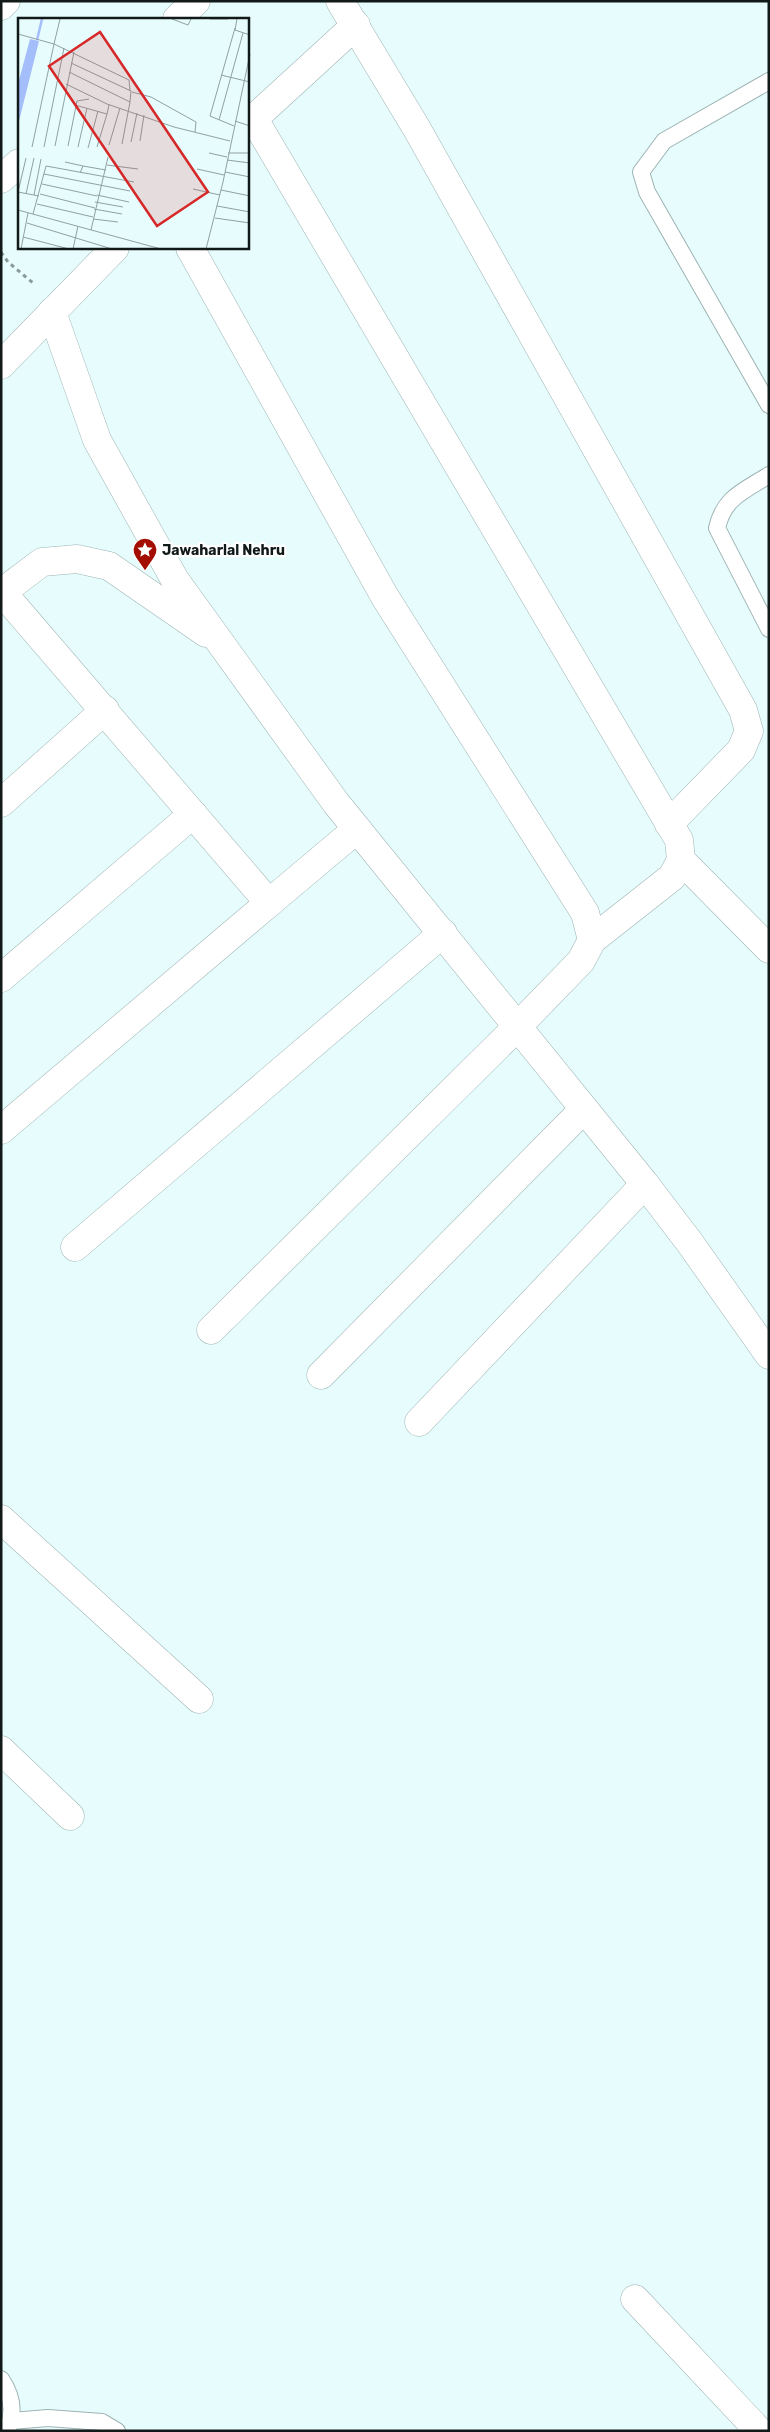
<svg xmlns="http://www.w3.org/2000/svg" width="770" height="2432" font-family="Rubik,sans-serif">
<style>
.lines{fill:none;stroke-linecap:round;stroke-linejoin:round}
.lane-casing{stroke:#9eb3b3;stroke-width:18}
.street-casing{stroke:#9eb3b3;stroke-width:29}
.path{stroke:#8a9a9a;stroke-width:3;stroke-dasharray:4 4;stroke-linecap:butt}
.lane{stroke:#fff;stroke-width:16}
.street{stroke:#fff;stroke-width:28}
.labels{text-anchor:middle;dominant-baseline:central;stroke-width:4.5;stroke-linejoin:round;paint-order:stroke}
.poi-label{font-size:14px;font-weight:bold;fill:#111919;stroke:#fff;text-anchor:start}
.inset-river{fill:none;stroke:#a4befc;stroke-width:2.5}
.inset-road{fill:none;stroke:#91a1a2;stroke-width:1}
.view{fill:#d62828;fill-opacity:0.15;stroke:#d62828;stroke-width:2.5}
.inset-edge{fill:none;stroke:#111919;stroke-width:2.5}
</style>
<rect width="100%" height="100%" fill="#e7fcfd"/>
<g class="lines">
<defs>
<g id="lane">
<polyline points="769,81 664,141 641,172 647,192 769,405"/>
<path d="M769,475C744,491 724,497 717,528L769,629"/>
<path d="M1,2379C12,2395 15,2412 7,2430"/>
<polyline points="11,2421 48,2418 102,2422 117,2431"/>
</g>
<g id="street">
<polyline points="340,1 417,129 743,710 749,731 741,750 669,824"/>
<polyline points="1,6 6,1"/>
<polyline points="177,19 196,1"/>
<polyline points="254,119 679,840 681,860 672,877 592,940"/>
<polyline points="248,124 356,25"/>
<polyline points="1,179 19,163"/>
<polyline points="190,248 385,597 585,913 592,940 581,961 517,1027 211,1330"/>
<polyline points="52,312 97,440 175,580 336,803 645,1184 690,1243 769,1355"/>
<polyline points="1,365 115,248"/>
<polyline points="2,592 269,903 357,829"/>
<polyline points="1,593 42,562 77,559 109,566 206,633"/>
<polyline points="1,803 105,710"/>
<polyline points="681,860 769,949"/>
<polyline points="1,978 193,814"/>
<polyline points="1,1130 269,903"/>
<polyline points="75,1247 443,933"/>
<polyline points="321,1375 584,1109"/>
<polyline points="419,1422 645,1184"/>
<polyline points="1,1519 199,1699"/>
<polyline points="1,1750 70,1816"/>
<polyline points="635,2299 759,2431"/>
</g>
</defs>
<use href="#lane" class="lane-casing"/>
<use href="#street" class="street-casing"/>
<polyline class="path" points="1,252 8,262 33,283"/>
<use href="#lane" class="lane"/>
<use href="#street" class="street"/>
</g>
<defs>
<symbol id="sight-pin" viewBox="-11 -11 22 30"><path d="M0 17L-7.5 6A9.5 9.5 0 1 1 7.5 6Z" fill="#a30d02" stroke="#fff"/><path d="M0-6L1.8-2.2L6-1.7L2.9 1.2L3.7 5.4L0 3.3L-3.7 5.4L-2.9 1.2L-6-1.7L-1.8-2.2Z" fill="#fff"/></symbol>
</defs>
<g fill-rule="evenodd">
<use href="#sight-pin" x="131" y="536" width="28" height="38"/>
</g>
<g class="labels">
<g class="poi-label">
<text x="162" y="550">Jawaharlal Nehru</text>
</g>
</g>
<g transform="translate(18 18)">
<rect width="231" height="231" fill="#e7fcfd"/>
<path d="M12,21L21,23L0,107V66Z" fill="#a4befc"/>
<path class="inset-river" d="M19,22L24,1"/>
<path class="inset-road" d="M42,1L36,26L111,62L112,73M154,1L170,7L173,1M192,1H210M219,1L217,12L232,17M0,16L36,26L14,129M53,45L113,73L112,84M51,54L112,84L104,126M203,57L232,64M48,66L89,86L156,109L212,123M114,74L133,79L178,104L177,114M57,87L89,96L91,87M201,102L225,15M217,103L232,108M216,108L192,98L217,10M122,123L126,97M113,124L119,95M91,127L102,90M37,128L56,34M50,128L59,83L71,81M26,129L46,30M60,129L69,90M79,129L89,96M70,130L80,93M191,135L209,139M210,135H232M209,142L232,145M47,144L65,148M89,147L120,151M179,151L206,157M207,154L232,159M62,155L65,148L88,152M26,156L112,173M24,166L79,178M175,171L202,177M203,172L232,178M0,174L8,140M0,174L21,178M8,176L16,140M22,176L77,190M16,177L23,141M79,177L111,184M77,184L105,189M19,186L75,199M199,188L232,194M76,191L104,196M0,192L143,231M15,196L28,148L116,164M197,200L232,205M75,201L100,204M9,205L94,231M73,212L90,139M5,219L51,231M3,231L10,195M55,231L60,208M188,231L205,164L232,36"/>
<path class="view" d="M82,14L190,174L139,208L31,48Z"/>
<rect width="231" height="231" class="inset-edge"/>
</g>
<rect width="770" height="2432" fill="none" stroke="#111919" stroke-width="5"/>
</svg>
